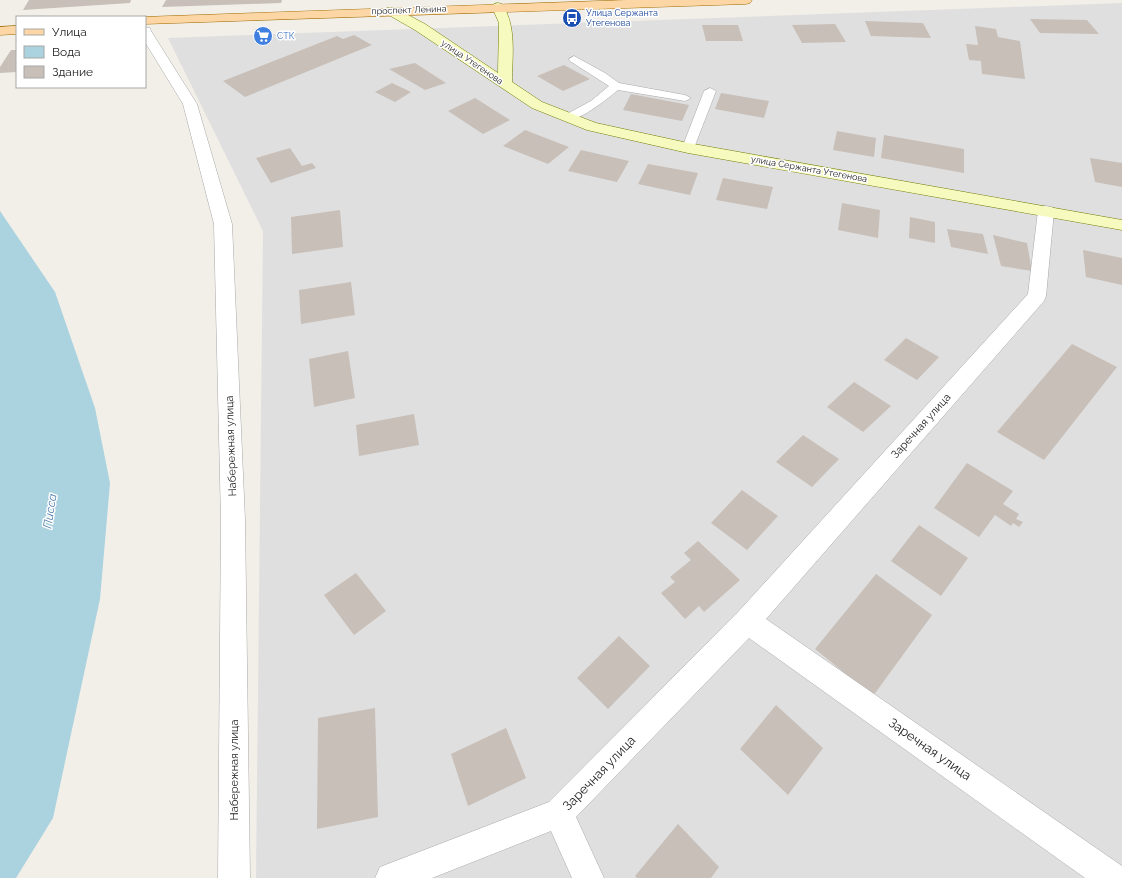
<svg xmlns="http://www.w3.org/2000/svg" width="1122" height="878" font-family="Raleway,sans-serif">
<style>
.residential{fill:#e0dfdf}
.water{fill:#aad3df}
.building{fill:#c7bfb8}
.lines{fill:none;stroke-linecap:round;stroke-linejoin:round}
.lane-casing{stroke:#a9a9a9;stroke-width:1}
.street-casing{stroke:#a9a9a9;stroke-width:1}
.secondary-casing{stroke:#707d05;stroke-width:1}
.primary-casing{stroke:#a06b00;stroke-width:1}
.lane{fill:#fff;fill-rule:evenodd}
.street{fill:#fff;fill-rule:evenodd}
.secondary{fill:#f7fabf;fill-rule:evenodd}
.primary{fill:#fcd6a4;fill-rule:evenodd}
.labels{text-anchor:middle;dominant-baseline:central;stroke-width:3;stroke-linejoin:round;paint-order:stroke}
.far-street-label{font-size:9px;fill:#222;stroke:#fff}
.far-transit-label{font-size:9px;fill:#164399;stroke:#fff;text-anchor:start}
.far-shop-label{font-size:9px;fill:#366cbe;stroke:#fff;text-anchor:start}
.street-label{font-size:11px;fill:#222;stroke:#fff}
.water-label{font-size:12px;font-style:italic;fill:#4a7aab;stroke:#fff}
.near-street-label{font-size:13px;fill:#222;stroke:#fff}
</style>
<rect width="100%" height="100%" fill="#f2efe9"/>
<polygon class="residential" points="1122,3 1122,878 256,878 263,231 168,38"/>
<polygon class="water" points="0,211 55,292 95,408 110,483 100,599 53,818 16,878 0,878"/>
<g class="building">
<polygon points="29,0 131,0 130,3 23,10"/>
<polygon points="166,0 282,0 281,3 162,7"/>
<polygon points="1030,19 1087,20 1099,34 1040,33"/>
<polygon points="865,21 923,23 931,38 871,36"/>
<polygon points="835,24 846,42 802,43 792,25"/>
<polygon points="702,25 738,25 743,41 706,41"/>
<polygon points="975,26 996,29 998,37 1020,41 1025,79 982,74 981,61 969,60 966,44 978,45"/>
<polygon points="354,35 372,45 245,97 223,81 337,36 343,39"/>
<polygon points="11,50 17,50 17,72 0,73 0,67"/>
<polygon points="415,63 446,83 425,90 389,69"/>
<polygon points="564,65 590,79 563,91 537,76"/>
<polygon points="392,83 411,92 395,102 375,92"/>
<polygon points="721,93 769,101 764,118 715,109"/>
<polygon points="631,94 689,105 682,121 623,110"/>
<polygon points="475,98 510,120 483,134 448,111"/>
<polygon points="525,130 569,147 548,164 503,146"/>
<polygon points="837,131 876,138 874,157 833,150"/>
<polygon points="884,135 964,149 964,173 881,158"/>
<polygon points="290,148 302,166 312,163 316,168 271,183 256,158"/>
<polygon points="581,150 629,161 617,182 568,171"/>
<polygon points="1090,158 1122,163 1122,187 1095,182"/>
<polygon points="648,164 698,173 690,195 638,184"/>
<polygon points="723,178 773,187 767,209 716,200"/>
<polygon points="842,203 880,210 878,238 838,230"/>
<polygon points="340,210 343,247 292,254 291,217"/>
<polygon points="910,217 935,222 935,243 909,238"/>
<polygon points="947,229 983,234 988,254 951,247"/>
<polygon points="993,235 1027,243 1032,271 1001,266"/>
<polygon points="1083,250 1122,258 1122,285 1086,277"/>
<polygon points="351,282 355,315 301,324 299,290"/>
<polygon points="906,338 939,357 917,380 884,360"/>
<polygon points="1072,344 1117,367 1044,460 997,432"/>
<polygon points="348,351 355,398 314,407 309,359"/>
<polygon points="854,382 891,406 863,432 827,407"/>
<polygon points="414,414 419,445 359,456 356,425"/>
<polygon points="803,435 839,459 812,487 776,462"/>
<polygon points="967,463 1013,491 1003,504 1019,514 1016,519 1023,522 1019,527 1013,523 1011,526 995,515 979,537 934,508"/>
<polygon points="742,490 778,516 747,550 711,523"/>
<polygon points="919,525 968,558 941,596 891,561"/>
<polygon points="698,541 740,580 704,612 699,606 685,619 661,593 675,582 670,577 691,560 684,553"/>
<polygon points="356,573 386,611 354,635 324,595"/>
<polygon points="876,574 932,615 873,696 815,649"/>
<polygon points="619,636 650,666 608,709 577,678"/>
<polygon points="776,705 823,748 788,795 740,749"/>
<polygon points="375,708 378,817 317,829 318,718"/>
<polygon points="506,728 526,778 468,806 451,754"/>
<polygon points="678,824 719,867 711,878 637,878 635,876"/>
</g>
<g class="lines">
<defs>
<g id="lane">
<path d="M574,56L605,73L619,83L685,95L691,98L685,101L618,90C607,99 577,124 563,120L561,118L563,116L591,101L609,86L570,61L569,59Z"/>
<polygon points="710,88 716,91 694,148 692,151 684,151 682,148 704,91"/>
</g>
<g id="street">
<polygon points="145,27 150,28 151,31 197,104 232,224 245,520 250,878 218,878 221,520 214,224 183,104 145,42"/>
<polygon points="1046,206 1052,207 1054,211 1046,296 1044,301 766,619 1122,866 1122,878 1085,878 749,638 576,817 604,878 572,878 551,831 432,878 375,878 380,867 549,802 738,612 1028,294 1038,211 1040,207"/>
</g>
<path id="secondary" d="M498,3L502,4C517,26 512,57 512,82L542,102L596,123L688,143L1122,220V230L688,153L587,130L532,108L415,30L387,14L385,11L387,8H395L425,24L498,73L499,23L492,7L494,4Z"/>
<g id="primary">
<polygon points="627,0 752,0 750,3 746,4 145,24 145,17 142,17"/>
<polygon points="17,26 17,34 0,35 0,27"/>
</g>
</defs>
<use href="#lane" class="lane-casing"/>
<use href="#street" class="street-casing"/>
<use href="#secondary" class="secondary-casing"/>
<use href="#primary" class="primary-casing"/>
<use href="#lane" class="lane"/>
<use href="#street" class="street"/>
<use href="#secondary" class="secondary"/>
<use href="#primary" class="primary"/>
</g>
<defs>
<symbol id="bus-disc" viewBox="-11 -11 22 22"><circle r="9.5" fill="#1a4fb4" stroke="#fff"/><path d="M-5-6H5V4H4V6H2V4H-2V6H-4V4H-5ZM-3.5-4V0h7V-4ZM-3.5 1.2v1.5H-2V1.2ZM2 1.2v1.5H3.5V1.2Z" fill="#fff"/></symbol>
<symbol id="supermarket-disc" viewBox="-11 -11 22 22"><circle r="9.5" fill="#3f7fe0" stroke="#fff"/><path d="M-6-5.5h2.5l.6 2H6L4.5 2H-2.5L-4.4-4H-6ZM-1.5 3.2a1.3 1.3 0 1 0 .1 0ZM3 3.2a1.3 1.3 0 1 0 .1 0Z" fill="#fff"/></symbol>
</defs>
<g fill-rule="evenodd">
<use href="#bus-disc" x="561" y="7" width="22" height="22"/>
<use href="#supermarket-disc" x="252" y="25" width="22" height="22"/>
</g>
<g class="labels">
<g class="far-street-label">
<text transform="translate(409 10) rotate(-2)">проспект Ленина</text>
<text transform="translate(472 62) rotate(34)">улица Утегенова</text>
<text transform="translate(809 169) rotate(10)">улица Сержанта Утегенова</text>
</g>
<g class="far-transit-label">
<text x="586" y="13">Улица Сержанта<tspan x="586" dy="10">Утегенова</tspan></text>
</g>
<g class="far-shop-label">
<text x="277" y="36">СТК</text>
</g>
<g class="street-label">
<text transform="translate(921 426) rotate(-48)">Заречная улица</text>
<text transform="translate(231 446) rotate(-92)">Набережная улица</text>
<text transform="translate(234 770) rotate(-90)">Набережная улица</text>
</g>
<g class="water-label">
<text transform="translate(50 511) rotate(-81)">Писса</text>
</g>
<g class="near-street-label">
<text transform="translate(930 749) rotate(35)">Заречная улица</text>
<text transform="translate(599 773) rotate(-46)">Заречная улица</text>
</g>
</g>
<rect x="16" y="16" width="130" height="72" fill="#ffffff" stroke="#a7a7a7"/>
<rect x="24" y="29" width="20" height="6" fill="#fcd6a4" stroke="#a7a7a7"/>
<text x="52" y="36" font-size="12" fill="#222222">Улица</text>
<rect x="24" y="46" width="20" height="12" fill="#aad3df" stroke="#a7a7a7"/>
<text x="52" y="56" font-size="12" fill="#222222">Вода</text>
<rect x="24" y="66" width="20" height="12" fill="#c7bfb8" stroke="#a7a7a7"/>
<text x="52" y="76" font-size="12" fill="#222222">Здание</text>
</svg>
